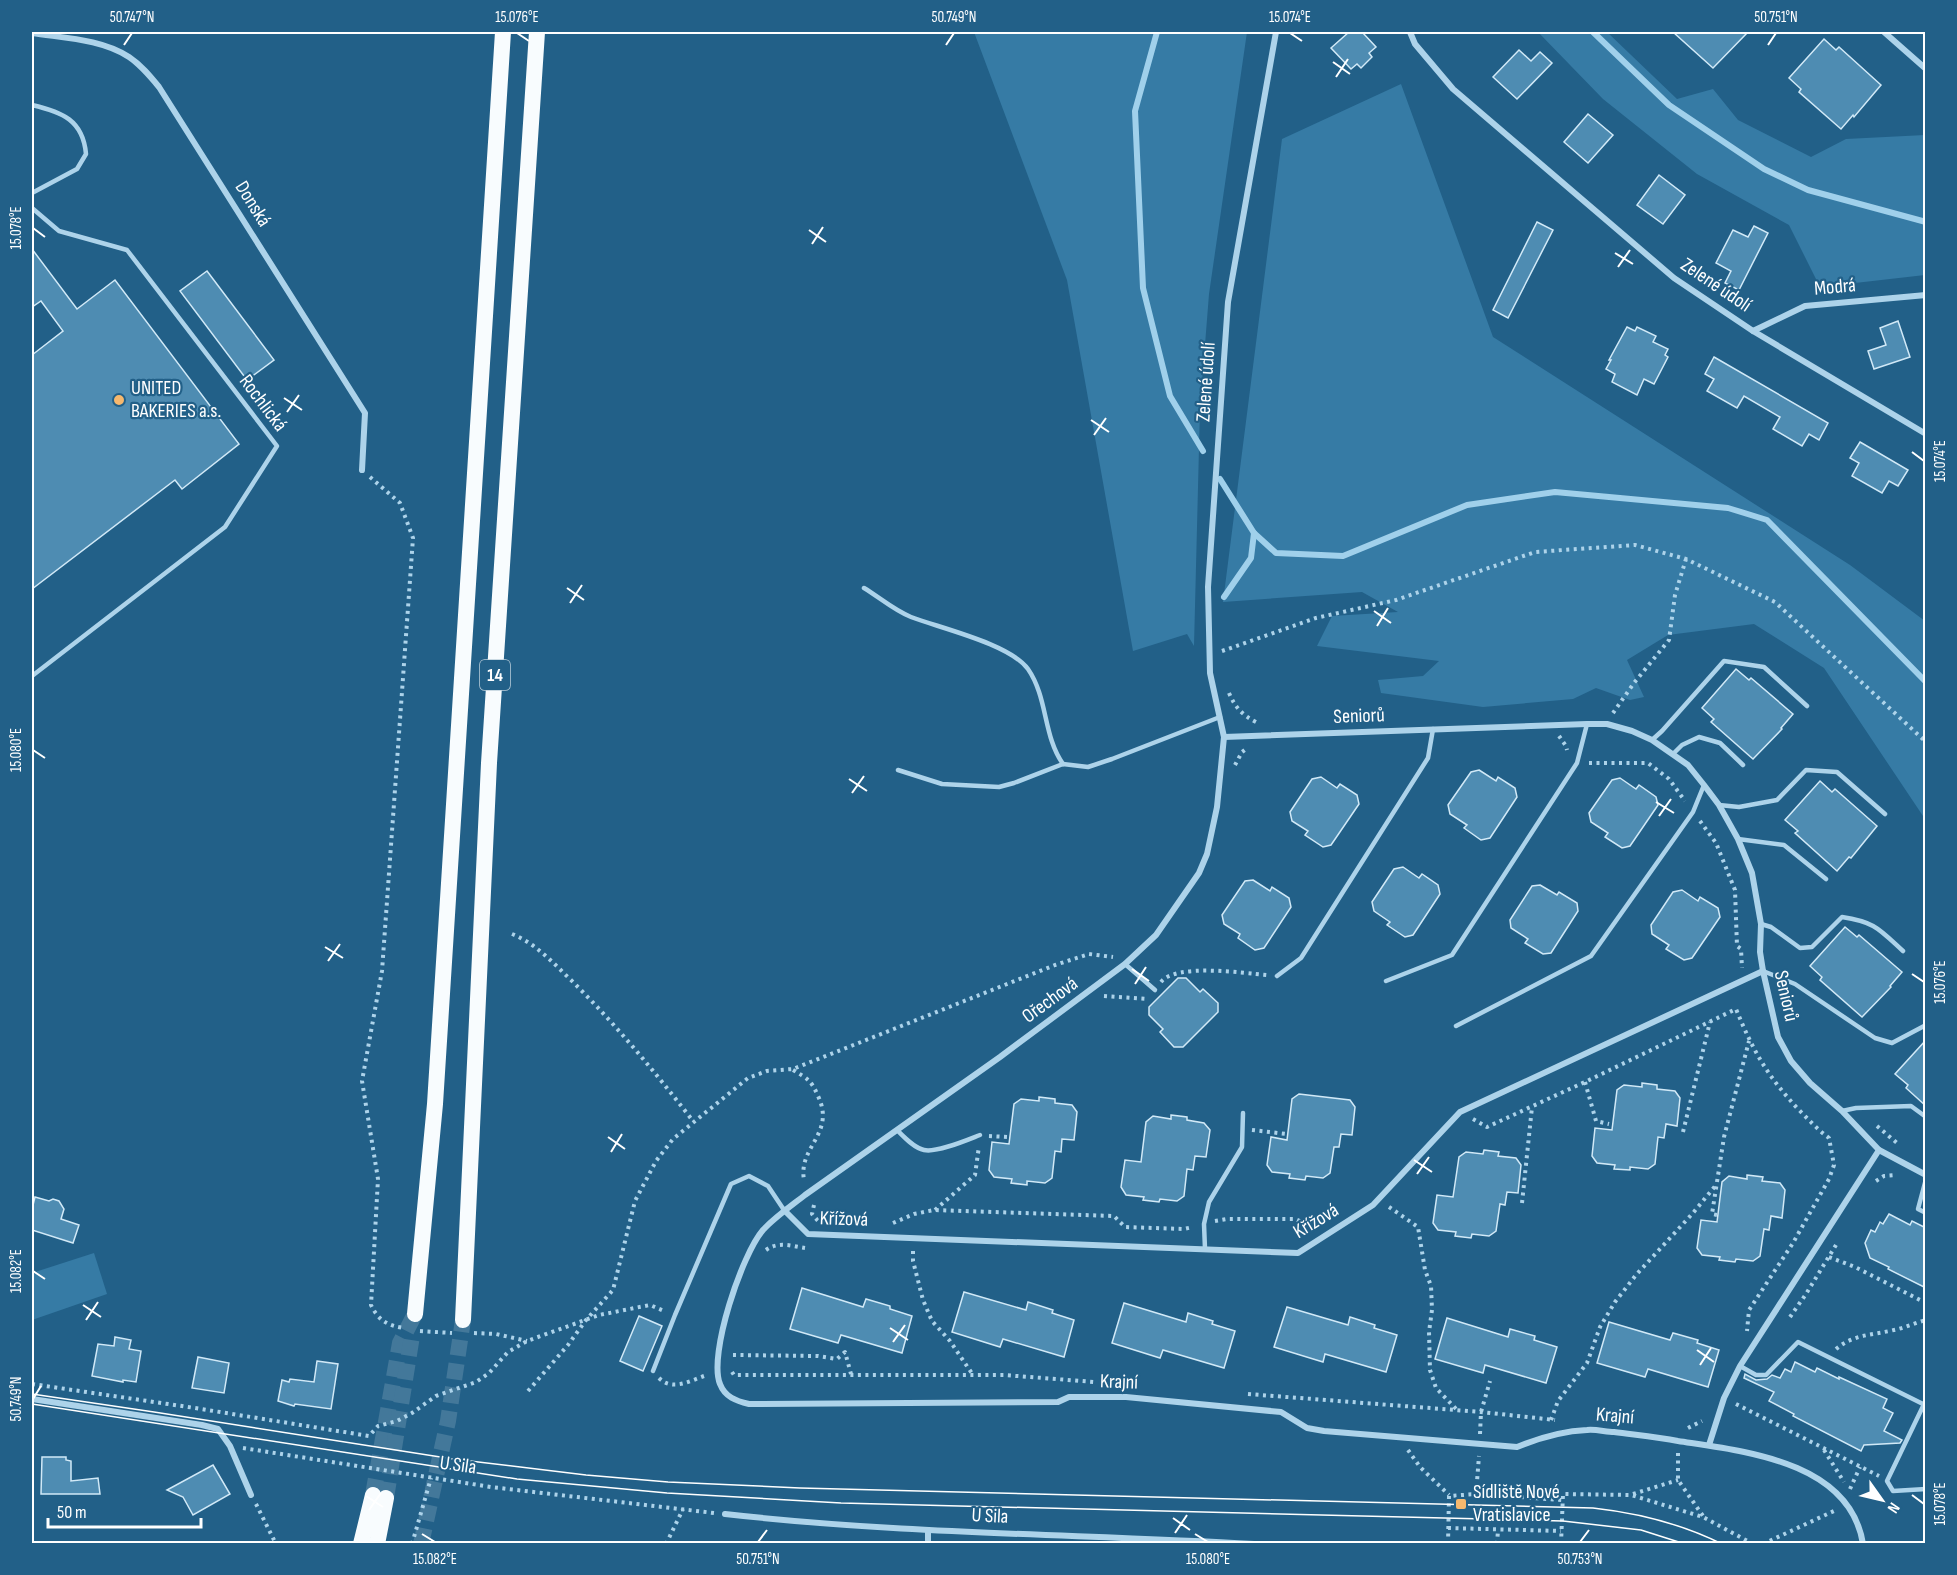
<svg xmlns="http://www.w3.org/2000/svg" width="1957" height="1575" font-family="'Sofia Sans Condensed',sans-serif">
<style>
.green{fill:#367ba5}
.lines{fill:none;stroke-linecap:round;stroke-linejoin:round}
.stream{stroke:#a0d0eb;stroke-width:6}
.building{fill:#4e8cb2;stroke:#d1e9f7;stroke-width:1.5}
.trunk-tunnel{stroke:#43789a;stroke-width:16;stroke-dasharray:16 8;stroke-linecap:butt}
.path{stroke:#add3ea;stroke-width:4;stroke-dasharray:3 4.5;stroke-linecap:butt}
.service{stroke:#add3ea;stroke-width:4.5}
.minor{stroke:#add3ea;stroke-width:6}
.trunk{stroke:#f8fcfe;stroke-width:16}
.tram{stroke:#fff;stroke-width:1.5}
.ticks{fill:none;stroke:#fff;stroke-width:2}
.poi-dot{fill:#f6b86e;stroke:#226088;stroke-width:2}
.labels{text-anchor:middle;dominant-baseline:central;stroke-width:4.5;stroke-linejoin:round;paint-order:stroke}
.shield{fill:#226088;stroke:#bdcfdb;stroke-width:1.5}
.shield-label{font-size:18px;font-weight:bold;fill:#fff}
.street-label{font-size:20px;fill:#fff;stroke:#226088}
.poi-label{font-size:20px;fill:#fff;stroke:#226088;text-anchor:start}
.neatline{fill:none;stroke:#fff;stroke-width:2}
.ticks-label{font-size:15px;text-anchor:middle;fill:#fff}
</style>
<rect width="100%" height="100%" fill="#226088"/>
<g class="green">
<polygon points="974,32 1247,32 1209,294 1200,408 1194,646 1187,634 1133,651 1067,280"/>
<polygon points="1538,32 1607,32 1677,99 1713,89 1738,120 1811,157 1846,139 1925,135 1925,275 1820,287 1789,225 1697,174 1603,99"/>
<polygon points="1401,84 1493,337 1850,565 1925,621 1925,819 1824,668 1754,624 1668,635 1627,660 1644,697 1630,700 1596,688 1573,699 1483,707 1381,693 1378,680 1423,676 1439,661 1317,646 1332,616 1398,612 1362,592 1223,602 1282,139"/>
<polygon points="94,1253 107,1294 32,1320 32,1273"/>
</g>
<g class="lines">
<g class="stream">
<polyline points="1157,32 1135,111 1143,288 1170,396 1203,451"/>
<polyline points="1593,32 1669,105 1764,169 1808,190 1926,222"/>
<polyline points="1220,479 1254,533 1251,558 1224,597"/>
<polyline points="1254,533 1276,553 1343,556 1467,505 1555,492 1728,508 1767,520 1926,682"/>
</g>
</g>
<g class="building">
<polygon points="1349,32 1362,32 1376,47 1369,53 1372,57 1361,68 1357,64 1351,69 1331,48"/>
<polygon points="1673,32 1748,32 1713,68"/>
<polygon points="1824,39 1836,50 1839,47 1881,85 1854,117 1853,115 1841,129 1799,92 1801,89 1789,78"/>
<polygon points="1519,50 1531,61 1540,52 1552,63 1517,99 1493,77"/>
<polygon points="1588,114 1613,135 1588,163 1564,142"/>
<polygon points="1659,175 1685,195 1663,224 1637,205"/>
<polygon points="1537,222 1553,230 1508,318 1493,310"/>
<polygon points="1754,226 1768,233 1739,290 1725,283 1731,271 1716,263 1733,230 1748,237"/>
<polygon points="32,249 77,309 115,280 239,444 182,489 175,480 32,589 32,355 63,331 41,301 32,307"/>
<polygon points="207,271 274,360 247,380 180,291"/>
<polygon points="1898,321 1910,357 1874,369 1868,351 1886,345 1880,328"/>
<polygon points="1627,327 1635,331 1637,327 1656,336 1653,342 1668,349 1665,355 1668,357 1654,384 1644,379 1637,395 1612,382 1615,374 1606,369 1611,360 1609,360"/>
<polygon points="1714,357 1828,423 1819,440 1809,434 1802,446 1773,429 1780,417 1744,396 1737,408 1707,391 1714,379 1705,374"/>
<polygon points="1860,442 1908,470 1898,486 1889,481 1882,493 1852,476 1859,463 1850,458"/>
<polygon points="1736,669 1749,680 1751,678 1793,714 1781,728 1782,729 1753,759 1711,722 1714,719 1702,708"/>
<polygon points="1479,770 1496,781 1498,777 1515,788 1517,797 1490,838 1481,840 1464,828 1467,825 1450,814 1448,805 1471,772"/>
<polygon points="1321,777 1337,788 1340,784 1357,795 1359,804 1331,845 1323,847 1305,835 1308,831 1292,821 1290,812 1312,779"/>
<polygon points="1620,778 1636,789 1639,785 1656,797 1658,805 1630,846 1622,848 1605,837 1608,833 1591,822 1589,813 1612,780"/>
<polygon points="1820,781 1832,792 1835,789 1877,826 1851,858 1849,857 1837,871 1795,833 1798,831 1785,820"/>
<polygon points="1403,867 1419,878 1422,874 1438,885 1440,894 1413,935 1405,937 1387,925 1390,922 1374,911 1372,902 1394,869"/>
<polygon points="1253,880 1270,891 1272,887 1289,898 1291,907 1264,948 1255,950 1238,938 1240,934 1224,924 1222,915 1245,881"/>
<polygon points="1540,885 1557,895 1559,892 1577,903 1578,911 1551,953 1543,954 1525,943 1528,939 1511,928 1510,920 1532,886"/>
<polygon points="1682,890 1698,901 1700,897 1718,908 1720,917 1692,958 1684,960 1666,949 1669,945 1652,934 1651,925 1673,892"/>
<polygon points="1845,927 1857,937 1859,935 1902,972 1890,986 1891,987 1862,1017 1820,980 1822,977 1810,966"/>
<polygon points="1178,978 1186,978 1200,992 1203,989 1218,1003 1218,1012 1183,1047 1174,1047 1160,1032 1163,1029 1149,1015 1149,1007"/>
<polygon points="1926,1040 1926,1106 1906,1088 1908,1085 1895,1074"/>
<polygon points="1642,1083 1657,1085 1657,1089 1675,1091 1680,1098 1677,1126 1666,1124 1664,1138 1658,1137 1655,1164 1648,1169 1630,1167 1630,1170 1614,1169 1615,1165 1597,1163 1592,1156 1595,1128 1612,1130 1617,1090 1624,1085 1642,1087"/>
<polygon points="1299,1094 1350,1100 1355,1107 1352,1135 1341,1134 1339,1147 1334,1147 1330,1173 1323,1178 1306,1176 1305,1180 1289,1178 1290,1174 1272,1172 1267,1165 1271,1137 1287,1140 1292,1099"/>
<polygon points="1039,1097 1055,1099 1055,1103 1072,1105 1077,1112 1074,1140 1062,1139 1061,1152 1055,1151 1052,1178 1045,1183 1027,1181 1027,1185 1011,1183 1012,1179 994,1177 989,1170 992,1142 1009,1144 1014,1104 1021,1099 1039,1101"/>
<polygon points="1171,1115 1187,1117 1187,1120 1204,1123 1210,1130 1206,1157 1195,1156 1193,1170 1187,1169 1184,1196 1177,1201 1160,1199 1159,1202 1143,1200 1144,1197 1126,1195 1121,1187 1125,1160 1141,1162 1146,1122 1153,1116 1171,1119"/>
<polygon points="1484,1150 1499,1152 1498,1156 1516,1158 1521,1165 1518,1193 1507,1192 1505,1205 1500,1204 1496,1231 1489,1236 1472,1234 1471,1238 1455,1236 1456,1232 1438,1230 1433,1223 1437,1195 1453,1197 1459,1157 1466,1152 1483,1154"/>
<polygon points="1747,1175 1763,1177 1762,1181 1780,1183 1785,1190 1782,1218 1771,1216 1769,1230 1764,1229 1760,1256 1753,1261 1736,1259 1735,1262 1719,1260 1720,1257 1702,1255 1697,1248 1701,1220 1717,1222 1722,1182 1729,1176 1747,1179"/>
<polygon points="35,1197 49,1201 53,1199 59,1201 64,1209 61,1219 79,1225 73,1243 32,1230 32,1209"/>
<polygon points="1889,1214 1910,1225 1912,1221 1926,1228 1926,1288 1888,1269 1889,1267 1870,1258 1865,1243 1871,1230 1875,1232 1880,1222 1883,1224"/>
<polygon points="802,1288 863,1307 866,1299 890,1306 890,1309 912,1316 902,1353 841,1335 838,1343 790,1329"/>
<polygon points="964,1292 1026,1310 1028,1302 1053,1310 1052,1313 1074,1320 1064,1357 1003,1339 1000,1347 952,1332"/>
<polygon points="1124,1303 1186,1322 1188,1313 1213,1321 1212,1324 1235,1331 1224,1368 1163,1350 1160,1358 1112,1343"/>
<polygon points="1287,1307 1348,1325 1350,1317 1375,1325 1374,1328 1397,1335 1386,1372 1325,1354 1323,1362 1274,1347"/>
<polygon points="639,1316 662,1326 643,1371 620,1361"/>
<polygon points="1447,1318 1508,1337 1510,1329 1535,1336 1534,1340 1557,1347 1546,1383 1485,1365 1483,1373 1435,1359"/>
<polygon points="1609,1322 1670,1340 1673,1333 1698,1340 1697,1343 1719,1350 1708,1387 1648,1369 1645,1377 1597,1363"/>
<polygon points="115,1337 131,1340 129,1349 141,1351 136,1382 123,1380 123,1382 92,1376 98,1344 114,1346"/>
<polygon points="198,1357 229,1363 224,1393 192,1388"/>
<polygon points="317,1361 338,1364 331,1409 295,1404 294,1406 278,1401 282,1380 289,1382 290,1379 314,1382"/>
<polygon points="1795,1362 1815,1372 1817,1368 1839,1379 1839,1377 1887,1399 1883,1408 1893,1413 1884,1431 1902,1440 1900,1443 1864,1445 1861,1451 1793,1416 1794,1414 1769,1401 1774,1392 1744,1378 1745,1374 1756,1380 1767,1379 1772,1375 1780,1378 1785,1369 1791,1372"/>
<polygon points="42,1457 66,1457 66,1460 71,1461 71,1481 98,1478 100,1494 41,1494"/>
<polygon points="213,1465 230,1494 193,1515 183,1497 167,1490"/>
</g>
<g class="lines">
<g class="trunk-tunnel">
<polyline points="373,1495 400,1343 415,1314"/>
<polyline points="386,1498 412,1336"/>
<polyline points="421,1544 448,1421 463,1320"/>
</g>
<g class="path">
<path d="M370,477L400,503L413,538L382,971L362,1081L378,1179L371,1305C378,1320 388,1326 404,1328"/>
<polyline points="1222,651 1316,618 1396,600 1535,552 1635,545 1686,559 1775,602 1926,742"/>
<path d="M1229,693C1235,707 1242,715 1256,722"/>
<polyline points="1613,713 1634,683 1669,640 1675,595 1686,559"/>
<polyline points="1559,736 1566,746 1567,750"/>
<polyline points="1589,763 1648,763 1669,779 1685,801"/>
<polyline points="1235,765 1242,752 1246,749"/>
<polyline points="1700,821 1716,843 1735,890 1737,946 1741,949 1742,968"/>
<path d="M512,934C537,944 554,964 573,982C617,1026 655,1072 693,1121"/>
<path d="M1161,982C1176,963 1243,973 1267,975"/>
<polyline points="1104,996 1147,999"/>
<path d="M793,1070C808,1079 811,1080 818,1096C836,1134 798,1146 804,1180"/>
<polyline points="1585,1082 1596,1121 1609,1124"/>
<path d="M1473,1119L1487,1127L1585,1082L1736,1009C1753,1051 1768,1077 1799,1110C1809,1120 1818,1130 1829,1138L1834,1165L1829,1179L1793,1243L1749,1310L1747,1331"/>
<polyline points="1877,1126 1897,1143"/>
<polyline points="1252,1130 1287,1134"/>
<polyline points="1683,1132 1710,1022"/>
<polyline points="989,1136 1007,1137"/>
<polyline points="1876,1181 1884,1176 1897,1175"/>
<polyline points="1522,1203 1532,1107"/>
<polyline points="814,1205 812,1214 819,1222"/>
<polyline points="1389,1207 1418,1227 1425,1270 1431,1286 1432,1310 1429,1332 1430,1370 1436,1388 1457,1410"/>
<polyline points="935,1210 975,1175 979,1146"/>
<polyline points="1717,1215 1712,1214 1724,1137 1749,1041"/>
<polyline points="1215,1221 1227,1219 1295,1219 1313,1227"/>
<polyline points="893,1223 914,1214 934,1210 1114,1216 1125,1227 1184,1229 1193,1227"/>
<path d="M766,1250C779,1241 791,1246 805,1248"/>
<polyline points="913,1251 913,1261 923,1300 932,1321 950,1341 973,1375"/>
<polyline points="1829,1257 1855,1267 1926,1303"/>
<polyline points="1790,1317 1806,1294 1836,1245"/>
<polyline points="420,1331 452,1333"/>
<polyline points="474,1333 496,1334 527,1341"/>
<path d="M1836,1349C1854,1334 1873,1335 1894,1330C1904,1328 1915,1323 1926,1320"/>
<polyline points="733,1355 818,1356 837,1359 845,1352 851,1374"/>
<polyline points="732,1372 734,1375 1004,1375 1094,1382"/>
<path d="M659,1378C673,1392 691,1380 707,1375"/>
<polyline points="32,1384 195,1408 369,1436 378,1426 397,1421 412,1413 436,1396 476,1382 489,1373 508,1352 527,1341 599,1315 650,1305 664,1311"/>
<polyline points="528,1391 568,1345 586,1320 613,1290 635,1201 656,1161 673,1139 748,1078 767,1071 793,1069 1055,965 1089,954 1113,957"/>
<polyline points="1248,1394 1481,1412 1555,1420"/>
<polyline points="1736,1404 1879,1476"/>
<polyline points="1551,1420 1558,1401 1587,1363 1600,1327 1615,1302 1636,1275 1693,1213 1716,1185"/>
<polyline points="1688,1428 1702,1421"/>
<polyline points="1480,1434 1481,1412 1490,1381"/>
<polyline points="243,1448 491,1487 714,1513"/>
<polyline points="1408,1450 1420,1467 1449,1495"/>
<polyline points="1824,1450 1844,1482"/>
<polyline points="1678,1453 1678,1480 1703,1516"/>
<polyline points="1850,1489 1860,1467"/>
<polyline points="1476,1494 1479,1456"/>
<polyline points="1633,1494 1678,1480"/>
<polyline points="256,1504 276,1544"/>
<polyline points="1448,1528 1561,1531"/>
<polyline points="412,1544 431,1478"/>
<polyline points="666,1544 683,1509"/>
<polyline points="1448,1544 1449,1496 1476,1494 1562,1500"/>
<polyline points="1497,1544 1498,1530"/>
<polyline points="1561,1544 1563,1494 1631,1495 1703,1517 1753,1544"/>
<polyline points="1763,1544 1836,1510"/>
</g>
<g class="service">
<path d="M32,105C62,112 83,120 86,154L77,169L32,193"/>
<polyline points="32,208 59,231 127,250 277,446 225,527 32,676"/>
<path d="M864,588C879,597 895,611 911,617C940,628 1010,644 1028,669C1048,698 1043,736 1063,764"/>
<polyline points="1652,740 1662,731 1724,661 1764,667 1807,706"/>
<polyline points="1673,754 1682,745 1699,737 1720,743 1743,765"/>
<polyline points="898,770 942,784 999,787 1014,783 1063,764 1088,767 1112,759 1220,717"/>
<polyline points="1719,805 1739,807 1777,800 1806,770 1837,772 1885,814"/>
<polyline points="1738,839 1784,845 1826,879"/>
<path d="M1761,924L1771,927L1800,948L1812,947L1842,917C1875,922 1879,929 1903,951"/>
<polyline points="1125,964 1155,990"/>
<polyline points="1763,971 1795,984 1875,1038 1892,1043 1926,1025"/>
<polyline points="1277,976 1301,958 1428,758 1433,729"/>
<polyline points="1386,981 1452,955 1577,763 1587,724"/>
<polyline points="1456,1026 1591,956 1693,812 1704,785"/>
<polyline points="1842,1111 1856,1108 1911,1106 1926,1117"/>
<path d="M897,1130C904,1137 914,1148 924,1150C937,1153 967,1140 980,1135"/>
<polyline points="1926,1179 1918,1209 1926,1213"/>
<polyline points="1205,1249 1204,1224 1209,1202 1242,1147 1243,1113"/>
<polyline points="1740,1366 1756,1375 1766,1375 1798,1342 1923,1404"/>
<polyline points="653,1371 675,1315 731,1184 749,1176 768,1186 784,1210"/>
<polyline points="1926,1400 1887,1481 1893,1491 1926,1489"/>
</g>
<g class="minor">
<path d="M1276,32L1228,302L1208,587L1210,673L1224,737L1217,807L1207,854L1199,873L1156,935L1125,964L1000,1057L805,1195C791,1206 775,1217 763,1230C742,1254 708,1355 720,1384C725,1397 736,1401 749,1404L1058,1402L1069,1397H1126L1281,1412L1307,1428L1324,1431L1517,1447C1539,1438 1563,1431 1587,1430C1596,1429 1606,1432 1614,1432C1636,1435 1657,1437 1678,1441C1743,1451 1850,1461 1863,1544"/>
<polyline points="1410,32 1415,44 1453,89 1674,278 1753,331 1926,434"/>
<polyline points="1884,32 1926,69"/>
<path d="M32,33C63,38 102,39 129,57C141,65 150,76 159,87L365,413L362,470"/>
<polyline points="1753,331 1805,306 1926,295"/>
<polyline points="1224,737 1587,724 1607,724 1632,731 1652,740 1688,765 1704,785 1719,805 1738,839 1752,873 1761,924 1760,952 1763,971 1778,1037 1791,1061 1810,1083 1842,1111 1879,1150 1926,1175"/>
<polyline points="784,1210 808,1234 1298,1253 1373,1205 1460,1112 1763,971"/>
<polyline points="32,1399 202,1425 218,1429 230,1446 251,1495"/>
<polyline points="1709,1445 1724,1398 1740,1366 1879,1150"/>
<path d="M725,1514C901,1534 1077,1534 1254,1544"/>
<polyline points="928,1544 928,1530"/>
</g>
<g class="trunk">
<polyline points="415,1314 435,1104 503,32"/>
<polyline points="463,1320 489,763 537,32"/>
<polyline points="361,1544 373,1495"/>
<polyline points="377,1544 386,1498"/>
</g>
<g class="tram">
<path d="M32,1394L154,1412L453,1459L586,1475L668,1482L800,1488L1593,1508C1638,1513 1680,1523 1722,1544"/>
<polyline points="32,1404 517,1479 667,1493 841,1503 1563,1521 1641,1530 1685,1544"/>
</g>
</g>
<path class="ticks" d="M517,33L529,41M1290,33L1302,41M124,45L132,33M946,45L954,33M1768,45L1776,33M1333,62L1350,74M1336,77L1348,59M33,228L45,237M809,230L826,242M812,244L823,227M1615,253L1633,264M1618,267L1630,250M284,398L302,410M287,412L299,395M1091,420L1109,432M1094,435L1106,418M1912,452L1924,461M567,588L584,600M570,603L582,585M1374,611L1391,623M1377,626L1388,608M33,750L45,758M849,779L867,791M852,793L864,776M1656,802L1674,813M1659,816L1671,799M325,947L343,958M328,961L340,944M1132,969L1149,981M1912,974L1924,982M1135,984L1146,967M608,1137L625,1149M611,1152L622,1134M1414,1160L1432,1172M1417,1174L1429,1157M33,1271L45,1279M83,1305L101,1317M86,1320L98,1302M890,1328L908,1340M893,1342L905,1325M1697,1350L1714,1362M1700,1365L1711,1348M33,1399L41,1386M1912,1495L1924,1504M366,1496L383,1507M369,1510L381,1493M1173,1518L1190,1530M1175,1533L1187,1515M422,1534L435,1542M1195,1534L1208,1542M758,1542L767,1530M1580,1542L1589,1530"/>
<g class="poi-dot">
<circle cx="119" cy="400" r="6"/>
<rect x="1455" y="1498" width="12" height="12" rx="3"/>
</g>
<g class="labels">
<rect class="shield" x="480" y="660" width="30" height="30" rx="4.5"/>
<g class="shield-label">
<text x="495" y="675">14</text>
</g>
<g class="street-label">
<text transform="translate(253 204) rotate(58)">Donská</text>
<text transform="translate(1716 285) rotate(34)">Zelené údolí</text>
<text transform="translate(1835 287) rotate(-5)">Modrá</text>
<text transform="translate(1206 382) rotate(-86)">Zelené údolí</text>
<text transform="translate(263 403) rotate(53)">Rochlická</text>
<text transform="translate(1359 716) rotate(-2)">Seniorů</text>
<text transform="translate(1786 996) rotate(77)">Seniorů</text>
<text transform="translate(1050 1000) rotate(-36)">Ořechová</text>
<text transform="translate(844 1219) rotate(2)">Křížová</text>
<text transform="translate(1316 1221) rotate(-31)">Křížová</text>
<text transform="translate(1119 1382) rotate(2)">Krajní</text>
<text transform="translate(1615 1416) rotate(5)">Krajní</text>
<text transform="translate(458 1465) rotate(8)">U Sila</text>
<text transform="translate(990 1516) rotate(3)">U Sila</text>
</g>
<g class="poi-label">
<text x="131" y="388">UNITED<tspan x="131" dy="23">BAKERIES a.s.</tspan></text>
<text x="1473" y="1492">Sídliště Nové<tspan x="1473" dy="23">Vratislavice</tspan></text>
</g>
</g>
<rect width="1957" height="1575" fill="none" stroke="#226088" stroke-width="66"/>
<g transform="translate(1882 1500) rotate(124)" stroke="#226088" stroke-width="4.5" paint-order="stroke">
<path d="M0-4.5L10 22L0 15L-10 22Z" fill="#ffffff"/>
<text y="-9" font-size="16" font-weight="bold" text-anchor="middle" fill="#ffffff">N</text>
</g>
<path d="M48 1518v9h153v-9" fill="none" stroke="#ffffff" stroke-width="3"/>
<text x="57" y="1518" font-size="18" fill="#ffffff" stroke="#226088" stroke-width="4.5" paint-order="stroke">50 m</text>
<rect x="33" y="33" width="1891" height="1509" class="neatline"/>
<g class="ticks-label">
<text x="132" y="22">50.747°N</text>
<text x="517" y="22">15.076°E</text>
<text x="954" y="22">50.749°N</text>
<text x="1290" y="22">15.074°E</text>
<text x="1776" y="22">50.751°N</text>
<text transform="translate(16 228) rotate(-90)" y="5">15.078°E</text>
<text transform="translate(1940 461) rotate(-90)" y="5">15.074°E</text>
<text transform="translate(16 750) rotate(-90)" y="5">15.080°E</text>
<text transform="translate(1940 982) rotate(-90)" y="5">15.076°E</text>
<text transform="translate(16 1271) rotate(-90)" y="5">15.082°E</text>
<text transform="translate(16 1399) rotate(-90)" y="5">50.749°N</text>
<text transform="translate(1940 1504) rotate(-90)" y="5">15.078°E</text>
<text x="435" y="1564">15.082°E</text>
<text x="758" y="1564">50.751°N</text>
<text x="1208" y="1564">15.080°E</text>
<text x="1580" y="1564">50.753°N</text>
</g>
</svg>
